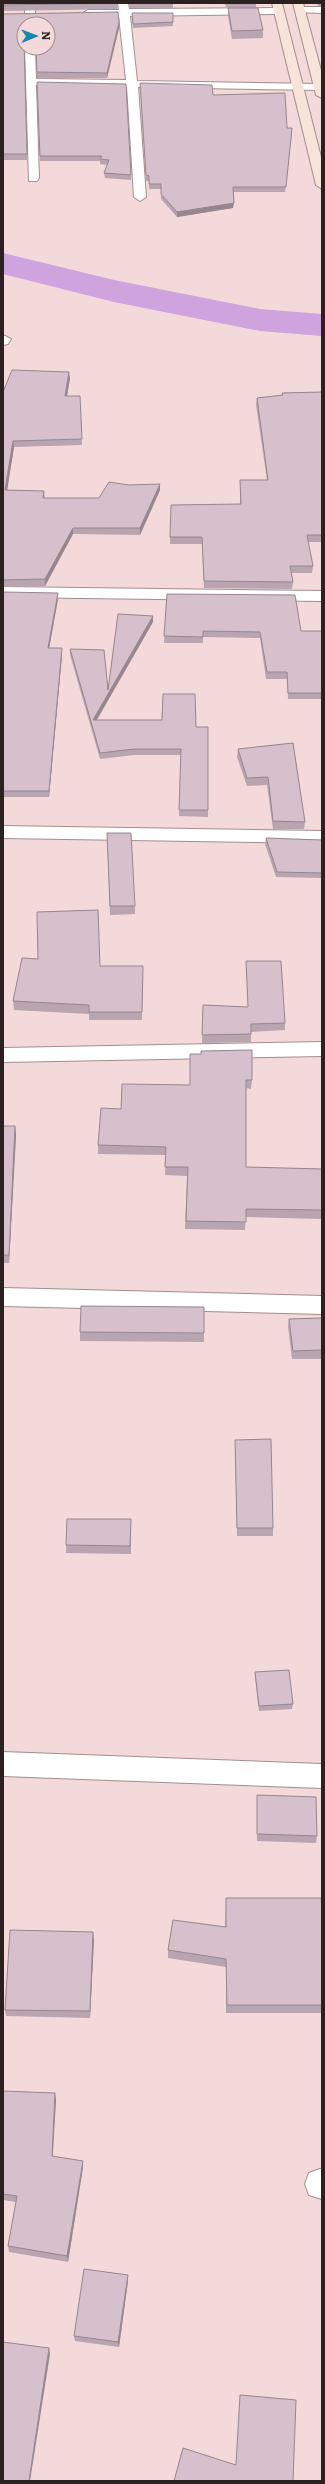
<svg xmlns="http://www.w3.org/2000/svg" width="325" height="2484" font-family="Literata,serif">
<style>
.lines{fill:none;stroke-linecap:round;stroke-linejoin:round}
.river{fill:#cea3de;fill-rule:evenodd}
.minor-casing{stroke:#a58d8d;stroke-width:2}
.secondary-casing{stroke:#a58d8d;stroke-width:2}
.minor{fill:#fff;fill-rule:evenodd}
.secondary{fill:#f8e3d9;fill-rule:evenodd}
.wall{fill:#b8a5af}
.shaded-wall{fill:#96868e}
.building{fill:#d6c0cb;stroke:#96868e}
</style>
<rect width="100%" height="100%" fill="#f3d9d9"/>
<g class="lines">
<polygon class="river" points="3,253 114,280 260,309 322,314 322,336 260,331 114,302 3,274"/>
<defs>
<g id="minor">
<rect x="25" y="3" width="10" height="21"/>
<polygon points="118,3 128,3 129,9 278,8 283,11 278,14 130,16 137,81 322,84 322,90 138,87 146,197 140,201 134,197 127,87 36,85 39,178 37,181 29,181 25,48 35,48 36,79 126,80 119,16 88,16 83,13 88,10 119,10"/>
<polygon points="300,7 322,7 322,13 296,12 296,8"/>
<polygon points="3,335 11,339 8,344 3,345"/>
<polygon points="3,587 322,591 322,601 3,597"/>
<polygon points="3,826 322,831 322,843 3,838"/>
<polygon points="322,1042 322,1056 3,1062 3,1048"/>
<polygon points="3,1288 322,1296 322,1314 3,1306"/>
<polygon points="3,1752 322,1764 322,1788 3,1776"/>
<polygon points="320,2169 322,2169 322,2199 309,2195 305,2184 309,2173"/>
</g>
<g id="secondary">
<polygon points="272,3 282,3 322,161 322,189 316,185"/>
<polygon points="293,3 303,3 322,74 322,98 316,95"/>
</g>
</defs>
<use href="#minor" class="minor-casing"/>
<use href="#secondary" class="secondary-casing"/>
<use href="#minor" class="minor"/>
<use href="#secondary" class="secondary"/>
</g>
<g class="wall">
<polygon points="3,3 118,3 117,9 3,11"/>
<polygon points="129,3 173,3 173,8 130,8"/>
<polygon points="225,3 256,3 256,7 226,7"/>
<polygon points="317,3 322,3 321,6 318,6"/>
<polygon points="228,8 263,30 263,38 232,39 228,16"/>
<polygon points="132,13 173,13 173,26 133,28"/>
<polygon points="3,14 119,22 119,28 107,78 37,78 36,48 48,48 24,24 24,47 27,160 3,160"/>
<polygon points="37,82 131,175 131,180 105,178 104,173 108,165 100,164 100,161 40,161"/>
<polygon points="140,83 213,95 287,128 292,133 285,192 233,192 233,208 177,217 161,199 161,189 149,189 149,181 146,181"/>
<polygon points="70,378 67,396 80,396 82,445 14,447 7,490 44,491 45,498 99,498 160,490 140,535 73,534 45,586 3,587 3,392"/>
<polygon points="322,392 322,542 308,542 313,566 312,573 291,573 293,582 292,589 204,588 202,544 170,544 170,537 240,504 240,480 267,480 256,405 257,398 282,395 282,393"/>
<polygon points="3,592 58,599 49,648 62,655 49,797 3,797"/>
<polygon points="167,594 301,631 322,631 322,699 288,699 287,679 266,679 260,638 203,637 203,643 164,643"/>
<polygon points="153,622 97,720 196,727 208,727 208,817 179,816 181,755 134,755 100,759 70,655 70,649 108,690"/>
<polygon points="293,743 305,822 304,829 273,829 267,785 247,786 237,757 238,749"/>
<polygon points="107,833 135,906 135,914 110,915"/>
<polygon points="266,838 322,840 322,878 276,877 265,844"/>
<polygon points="246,961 285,1023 285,1030 251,1032 251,1042 202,1043 203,1005 248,1007"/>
<polygon points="100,966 143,966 142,1020 89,1020 89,1014 14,1010 13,1001"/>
<polygon points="190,1054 252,1080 251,1089 246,1088 246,1167 322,1169 322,1219 246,1217 245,1230 185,1229 187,1176 165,1175 166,1155 98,1154 98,1145 121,1109 190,1085"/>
<polygon points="3,1126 15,1126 16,1135 9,1263 3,1263"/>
<polygon points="322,1318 322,1359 292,1359 288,1327 289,1319"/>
<polygon points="80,1332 204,1333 204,1342 80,1341"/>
<polygon points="235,1440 273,1528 273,1536 237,1536"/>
<polygon points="131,1519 131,1554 66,1553 66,1545"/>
<polygon points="255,1672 293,1704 292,1709 259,1711 255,1677"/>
<polygon points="257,1795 317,1836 316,1843 257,1841"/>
<polygon points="226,1898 322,1911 322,2013 226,2013 226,1967 168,1958 168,1950 225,1927"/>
<polygon points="94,1939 90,2018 6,2016 5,2010"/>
<polygon points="3,2091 56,2099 53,2157 83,2167 68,2262 9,2252 8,2246 16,2202 3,2200"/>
<polygon points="128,2281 119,2347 75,2341 74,2336"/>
</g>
<g class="shaded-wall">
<polygon points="119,22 119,28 107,78 107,73"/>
<polygon points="234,203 233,208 177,217 177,212"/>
<polygon points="69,372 70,378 66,402 65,396"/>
<polygon points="13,441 14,447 6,497 5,490"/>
<polygon points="160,484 160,490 140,535 140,528"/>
<polygon points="73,528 73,534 45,586 45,579"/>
<polygon points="58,593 58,599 48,655 48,648"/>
<polygon points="153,616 153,622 93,726 93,720"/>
<polygon points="62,648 62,655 49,797 49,791"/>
<polygon points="15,1126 16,1135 9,1263 9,1255"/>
<polygon points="93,1932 94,1939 90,2018 90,2011"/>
<polygon points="55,2093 56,2099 52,2163 52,2156"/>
<polygon points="83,2161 83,2167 68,2262 67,2256"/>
<polygon points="128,2275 128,2281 119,2347 118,2342"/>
<polygon points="49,2348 50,2354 30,2481 29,2481"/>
</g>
<g class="building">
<polygon points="3,3 117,3 3,5"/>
<polygon points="228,8 258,8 263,30 232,31"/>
<polygon points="118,12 119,22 107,73 37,72 36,48 48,48 48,24 24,24 24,41 27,154 3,154 3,14"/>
<polygon points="132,13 173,13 173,22 133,24"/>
<polygon points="37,82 126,84 131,175 104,173 109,160 100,159 102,156 40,156"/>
<polygon points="140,83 212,85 213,95 285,93 287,128 292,128 286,187 233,187 234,203 177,212 161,194 161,184 149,184 149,176 146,175"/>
<polygon points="12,370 69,372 65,396 80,396 82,439 13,441 5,490 44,491 43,498 99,498 109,482 129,485 160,484 140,528 73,528 45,579 3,580 3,392"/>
<polygon points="322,392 322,535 307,535 313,566 290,566 293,582 204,581 202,537 170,537 171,505 241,504 240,480 268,480 257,398 283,395 282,393"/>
<polygon points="3,592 58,593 48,648 62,648 49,791 3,791"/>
<polygon points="167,594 295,595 301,631 322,631 322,693 288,693 287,672 267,672 260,632 203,631 203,637 164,636"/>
<polygon points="118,614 153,616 93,720 162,720 163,694 195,694 196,727 208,727 208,810 179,810 181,749 134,749 100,753 70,649 104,650 108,690"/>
<polygon points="293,743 305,822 273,821 268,777 247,778 238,749"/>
<polygon points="107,833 131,833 135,906 110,906"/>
<polygon points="266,838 322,840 322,873 277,872"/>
<polygon points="98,910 100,966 143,966 142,1012 89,1012 89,1005 13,1001 22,958 38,959 37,912"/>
<polygon points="246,961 281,961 285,1023 251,1024 251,1034 202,1035 203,1005 248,1007"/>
<polygon points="252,1050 252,1080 246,1080 246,1167 322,1169 322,1210 246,1209 246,1222 186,1221 188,1167 165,1167 166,1147 98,1145 101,1108 121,1109 122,1084 190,1085 190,1054 201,1054 201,1051"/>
<polygon points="3,1126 15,1126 9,1255 3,1255"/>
<polygon points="81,1306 204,1307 204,1333 80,1332"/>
<polygon points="322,1318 322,1350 293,1351 289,1319"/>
<polygon points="271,1439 273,1528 237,1528 235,1440"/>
<polygon points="67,1519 131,1519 130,1546 66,1545"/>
<polygon points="289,1670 293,1704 259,1706 255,1672"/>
<polygon points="257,1795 316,1797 317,1836 257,1834"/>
<polygon points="226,1898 321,1898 322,1911 322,2005 227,2005 226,1959 168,1950 173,1920 226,1927"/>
<polygon points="10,1930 93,1932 90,2011 5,2010"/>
<polygon points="3,2091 55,2093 52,2156 83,2161 67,2256 8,2246 17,2196 3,2194"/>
<polygon points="84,2269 128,2275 118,2342 74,2336"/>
<polygon points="3,2342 49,2348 29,2481 3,2481"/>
<polygon points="240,2395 296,2400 293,2481 174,2481 183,2448 236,2465"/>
</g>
<rect width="325" height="2484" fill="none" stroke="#2b2121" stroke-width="8"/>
<g transform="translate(36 36) rotate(89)"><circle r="19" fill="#f3d9d9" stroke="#a38f8f"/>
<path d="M0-3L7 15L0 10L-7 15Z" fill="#1388ad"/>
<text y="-6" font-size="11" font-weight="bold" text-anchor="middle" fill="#2b2121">N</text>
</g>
</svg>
